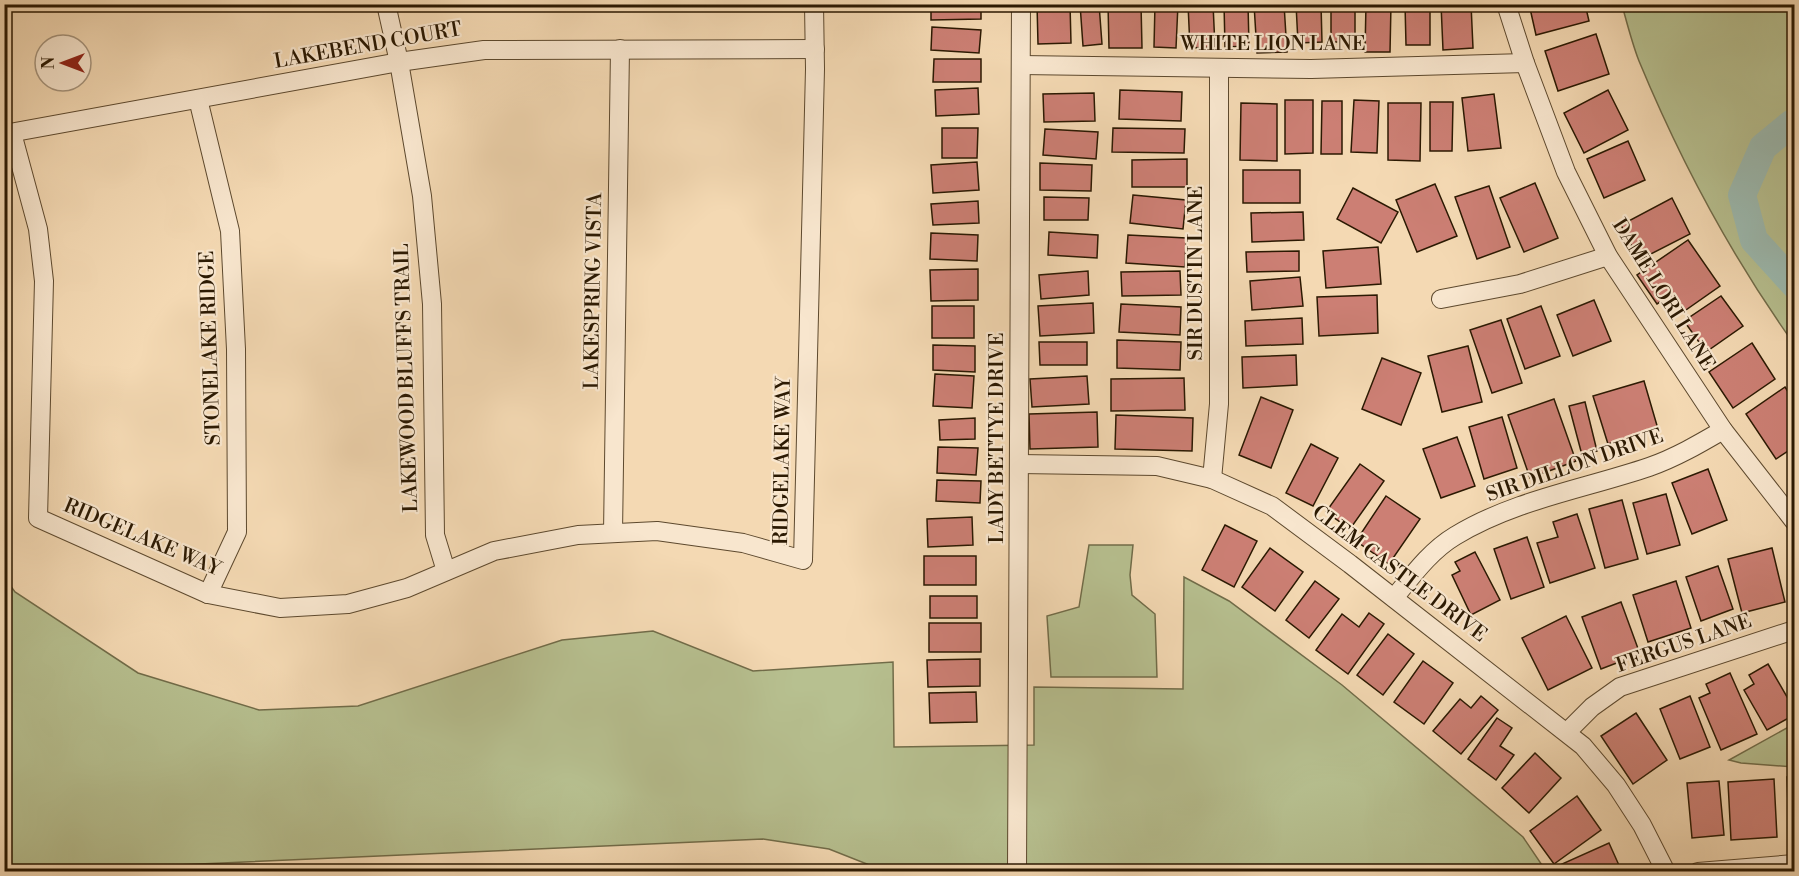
<svg xmlns="http://www.w3.org/2000/svg" width="1799" height="876" font-family="'Libre Bodoni',serif">
<style>
.green{fill:#b7c090;stroke:#716c49;stroke-width:1.5}
.lines{fill:none;stroke-linecap:round;stroke-linejoin:round}
.river{stroke:#9cbab0;stroke-width:28}
.building{fill:#cc7f74;stroke:#2b1902;stroke-width:1.5}
.minor-casing{stroke:#5d492e;stroke-width:20}
.minor{stroke:#f8e6ce;stroke-width:18}
.labels{text-anchor:middle;dominant-baseline:central;stroke-width:4.5;stroke-linejoin:round;paint-order:stroke}
.street-label{font-size:20px;fill:#2b1902;stroke:#f8e6ce}
</style>
<rect width="100%" height="100%" fill="#f4d9b3"/>
<filter id="stains"><feTurbulence type="fractalNoise" baseFrequency=".00333" numOctaves="4"/><feColorMatrix values="0 0 0 0 .2 0 0 0 0 .09 0 0 0 0 .02 0 0 0 .5 -.17"/></filter>
<radialGradient id="worn" r=".72"><stop offset=".6" stop-color="#630" stop-opacity="0"/><stop offset="1" stop-color="#630" stop-opacity=".3"/></radialGradient>
<g class="green">
<path d="M1622,5H1794V344C1732,257 1680,160 1639,61C1632,43 1627,23 1622,5Z"/>
<polygon points="1089,545 1133,545 1130,575 1132,595 1155,614 1157,677 1051,677 1047,616 1079,607"/>
<polygon points="4,577 15,592 138,673 259,710 358,706 562,640 653,631 753,671 893,662 894,747 1034,745 1034,687 1183,689 1184,577 1229,601 1342,685 1523,837 1546,871 887,872 829,849 763,839 41,871 5,871"/>
<polygon points="1794,724 1794,767 1741,763 1729,760"/>
</g>
<g class="lines">
<polyline class="river" points="1794,124 1791,124 1763,147 1742,195 1754,240 1794,284"/>
</g>
<g class="building">
<polygon points="931,4 981,4 981,19 931,20"/>
<polygon points="1037,4 1070,4 1071,43 1038,44"/>
<polygon points="1080,4 1099,4 1102,44 1083,46"/>
<polygon points="1108,4 1141,4 1142,48 1109,48"/>
<polygon points="1155,4 1178,4 1176,48 1154,47"/>
<polygon points="1188,4 1213,4 1215,47 1190,48"/>
<polygon points="1224,4 1248,4 1249,46 1225,47"/>
<polygon points="1254,4 1284,4 1287,52 1257,53"/>
<polygon points="1296,4 1321,4 1322,42 1298,43"/>
<rect x="1331" y="4" width="24" height="38"/>
<polygon points="1366,4 1391,4 1390,52 1365,52"/>
<polygon points="1405,4 1430,4 1430,45 1406,45"/>
<polygon points="1441,4 1471,4 1473,48 1443,50"/>
<polygon points="1529,4 1585,4 1589,21 1536,35"/>
<polygon points="932,27 981,30 979,53 931,50"/>
<polygon points="1596,34 1609,74 1558,91 1545,51"/>
<polygon points="934,59 981,59 981,82 933,82"/>
<polygon points="978,88 979,114 936,116 935,90"/>
<polygon points="1120,90 1182,92 1181,121 1119,119"/>
<polygon points="1608,90 1628,130 1584,153 1564,113"/>
<polygon points="1094,93 1095,121 1044,122 1043,94"/>
<polygon points="1494,94 1501,148 1468,151 1462,98"/>
<polygon points="1285,100 1313,100 1313,153 1285,154"/>
<polygon points="1354,100 1379,101 1377,153 1351,152"/>
<polygon points="1322,101 1342,101 1342,154 1321,154"/>
<polygon points="1430,102 1453,102 1452,151 1430,151"/>
<polygon points="1241,103 1277,104 1277,161 1240,160"/>
<polygon points="1388,103 1421,103 1420,161 1388,160"/>
<polygon points="942,128 978,128 977,158 942,158"/>
<polygon points="1113,128 1185,129 1184,153 1112,152"/>
<polygon points="1045,129 1098,132 1096,159 1043,155"/>
<polygon points="1628,141 1645,180 1604,198 1587,159"/>
<polygon points="1187,159 1187,187 1132,187 1132,160"/>
<polygon points="977,162 979,190 933,193 931,165"/>
<polygon points="1040,163 1092,165 1091,191 1040,190"/>
<rect x="1243" y="170" width="57" height="33"/>
<polygon points="1535,183 1558,238 1524,252 1500,198"/>
<polygon points="1435,184 1457,236 1417,252 1396,200"/>
<polygon points="1489,186 1510,247 1477,259 1455,197"/>
<polygon points="1353,188 1398,212 1381,243 1337,219"/>
<polygon points="1133,195 1186,200 1183,229 1130,223"/>
<polygon points="1044,197 1089,198 1088,220 1044,220"/>
<polygon points="1672,198 1690,234 1639,260 1621,225"/>
<polygon points="978,201 979,223 933,225 931,204"/>
<polygon points="1303,212 1304,240 1252,242 1251,213"/>
<polygon points="1049,232 1098,235 1097,258 1048,255"/>
<polygon points="931,233 978,235 977,261 930,259"/>
<polygon points="1128,235 1186,238 1185,267 1126,263"/>
<polygon points="1688,240 1720,286 1683,312 1671,295 1657,304 1637,275"/>
<polygon points="1378,247 1381,284 1326,288 1323,251"/>
<polygon points="1299,251 1299,271 1247,272 1246,252"/>
<polygon points="978,269 978,300 931,301 930,270"/>
<polygon points="1088,271 1089,295 1041,299 1039,275"/>
<polygon points="1180,271 1181,295 1122,296 1121,272"/>
<polygon points="1300,277 1303,306 1252,310 1250,281"/>
<polygon points="1377,295 1378,333 1319,336 1317,297"/>
<polygon points="1721,296 1743,326 1706,352 1684,321"/>
<polygon points="1594,300 1611,341 1573,356 1557,315"/>
<polygon points="1093,303 1094,333 1040,336 1038,306"/>
<polygon points="1121,304 1181,307 1180,335 1119,332"/>
<rect x="932" y="306" width="42" height="32"/>
<polygon points="1541,306 1560,356 1525,369 1507,319"/>
<polygon points="1302,318 1303,344 1246,346 1245,321"/>
<polygon points="1501,320 1522,383 1492,393 1470,330"/>
<polygon points="1117,340 1181,342 1180,370 1117,368"/>
<polygon points="1039,342 1087,342 1087,365 1040,365"/>
<polygon points="1752,343 1775,379 1733,408 1709,372"/>
<polygon points="933,345 975,346 975,372 933,370"/>
<polygon points="1468,346 1482,402 1442,412 1428,356"/>
<polygon points="1296,355 1297,385 1243,388 1242,357"/>
<polygon points="1382,358 1421,373 1401,425 1362,409"/>
<polygon points="935,374 974,376 972,408 933,406"/>
<polygon points="1087,376 1089,404 1032,407 1030,379"/>
<polygon points="1184,378 1185,410 1111,411 1111,379"/>
<polygon points="1644,381 1658,429 1608,444 1593,396"/>
<polygon points="1785,387 1794,401 1794,447 1776,459 1746,414"/>
<polygon points="1261,397 1293,410 1271,468 1239,455"/>
<polygon points="1554,399 1576,461 1530,478 1508,415"/>
<polygon points="1585,402 1597,451 1582,455 1569,406"/>
<polygon points="1097,412 1098,447 1030,449 1029,414"/>
<polygon points="1116,415 1193,418 1192,451 1115,449"/>
<polygon points="1502,417 1517,468 1484,479 1469,427"/>
<polygon points="975,418 975,439 940,440 939,420"/>
<polygon points="1457,437 1475,486 1441,498 1423,449"/>
<polygon points="1311,444 1338,458 1313,506 1286,493"/>
<polygon points="938,447 978,448 976,475 937,473"/>
<polygon points="1360,464 1384,481 1350,529 1326,512"/>
<polygon points="1708,469 1727,520 1692,534 1672,483"/>
<polygon points="937,480 981,481 980,503 936,501"/>
<polygon points="1666,494 1680,545 1647,554 1633,503"/>
<polygon points="1386,496 1420,519 1389,564 1356,541"/>
<polygon points="1622,500 1638,559 1605,568 1589,509"/>
<polygon points="1577,514 1595,568 1550,583 1537,543 1558,537 1553,522"/>
<polygon points="972,517 973,545 928,547 927,519"/>
<polygon points="1225,525 1257,541 1234,587 1202,570"/>
<polygon points="1527,537 1544,587 1511,599 1494,549"/>
<polygon points="1270,548 1303,572 1275,611 1242,587"/>
<polygon points="1772,548 1785,602 1742,613 1728,559"/>
<polygon points="1475,552 1500,600 1471,615 1452,575 1460,571 1455,562"/>
<rect x="924" y="556" width="52" height="29"/>
<polygon points="1718,566 1733,609 1701,621 1686,577"/>
<polygon points="1315,581 1339,599 1309,638 1286,620"/>
<polygon points="1676,581 1691,628 1648,642 1633,595"/>
<rect x="930" y="596" width="47" height="22"/>
<polygon points="1621,602 1640,654 1601,669 1582,617"/>
<polygon points="1369,613 1384,624 1348,674 1316,650 1342,614 1359,627"/>
<polygon points="1566,616 1592,668 1548,690 1522,638"/>
<rect x="929" y="623" width="52" height="29"/>
<polygon points="1388,634 1414,654 1383,695 1357,675"/>
<polygon points="980,659 980,686 928,687 927,660"/>
<polygon points="1423,661 1453,683 1424,724 1394,702"/>
<polygon points="1768,664 1794,709 1794,715 1767,730 1744,690 1754,684 1749,675"/>
<polygon points="1730,673 1757,734 1721,750 1699,698 1710,693 1706,684"/>
<polygon points="976,692 977,722 930,723 929,693"/>
<polygon points="1481,696 1498,710 1461,754 1433,731 1460,699 1471,708"/>
<polygon points="1690,696 1710,747 1680,759 1660,709"/>
<polygon points="1636,713 1667,760 1633,784 1601,736"/>
<polygon points="1497,718 1512,728 1500,746 1514,755 1496,780 1468,759"/>
<polygon points="1535,753 1561,778 1529,813 1502,788"/>
<polygon points="1794,776 1794,834 1789,834 1787,777"/>
<polygon points="1774,779 1777,837 1731,840 1728,782"/>
<polygon points="1719,781 1724,835 1692,838 1687,783"/>
<polygon points="1577,796 1601,830 1554,864 1530,831"/>
<polygon points="1609,843 1622,872 1555,872 1553,868"/>
</g>
<g class="lines">
<defs>
<g id="minor">
<polyline points="386,4 399,62 422,196 432,304 435,535 446,571"/>
<polyline points="1506,4 1525,63 1566,172 1608,256 1723,430 1794,521"/>
<polyline points="1021,65 1311,69 1525,63"/>
<polyline points="198,99 230,231 236,349 237,532 208,594"/>
<polyline points="12,133 38,229 44,281 38,518 208,594 280,608 348,604 407,588 494,551 578,535 657,531 743,543 803,560 815,69 814,4"/>
<polyline points="4,134 399,62 484,50 815,49"/>
<polyline points="1441,299 1520,284 1608,256"/>
<polyline points="1019,464 1157,466 1212,479 1272,506 1350,564 1583,746 1616,785 1642,825 1666,872"/>
<polyline points="1212,479 1219,404 1219,68"/>
<polyline points="613,533 620,49"/>
<path d="M1394,598C1412,576 1430,551 1455,536C1514,500 1584,489 1649,467C1675,458 1699,444 1723,430"/>
<polyline points="1567,732 1592,707 1620,687 1794,630"/>
<polyline points="1017,872 1021,4"/>
<polyline points="1698,872 1794,864"/>
</g>
</defs>
<use href="#minor" class="minor-casing"/>
<use href="#minor" class="minor"/>
</g>
<g class="labels">
<g class="street-label">
<text x="1273" y="44">WHITE LION LANE</text>
<text transform="translate(368 46) rotate(-10)">LAKEBEND COURT</text>
<text transform="translate(1196 273) rotate(-90)">SIR DUSTIN LANE</text>
<text transform="translate(594 291) rotate(-89)">LAKESPRING VISTA</text>
<text transform="translate(1663 295) rotate(58)">DAME LORI LANE</text>
<text transform="translate(211 348) rotate(-92)">STONELAKE RIDGE</text>
<text transform="translate(407 378) rotate(-92)">LAKEWOOD BLUFFS TRAIL</text>
<text transform="translate(997 438) rotate(-90)">LADY BETTYE DRIVE</text>
<text transform="translate(783 461) rotate(-89)">RIDGELAKE WAY</text>
<text transform="translate(1575 466) rotate(-19)">SIR DILLON DRIVE</text>
<text transform="translate(142 538) rotate(23)">RIDGELAKE WAY</text>
<text transform="translate(1399 574) rotate(37)">CLEM CASTLE DRIVE</text>
<text transform="translate(1684 644) rotate(-19)">FERGUS LANE</text>
</g>
</g>
<rect width="1799" height="876" fill="none" stroke="#f4d9b3" stroke-width="24"/>
<rect x="6" y="6" width="1787" height="864" fill="none" stroke="#2b1902" stroke-width="3"/>
<rect x="12" y="12" width="1775" height="852" fill="none" stroke="#2b1902" stroke-width="1.5"/>
<g transform="translate(63 63) rotate(270)"><circle r="28" fill="#f8e6ce" stroke="#a6947c" stroke-width="1.5"/>
<path d="M0-4.5L10 22L0 15L-10 22Z" fill="#8f2418"/>
<text y="-9" font-size="16" font-weight="bold" text-anchor="middle" fill="#2b1902">N</text>
</g>
<rect width="100%" height="100%" filter="url(#stains)"/>
<rect width="100%" height="100%" fill="url(#worn)"/>
</svg>
